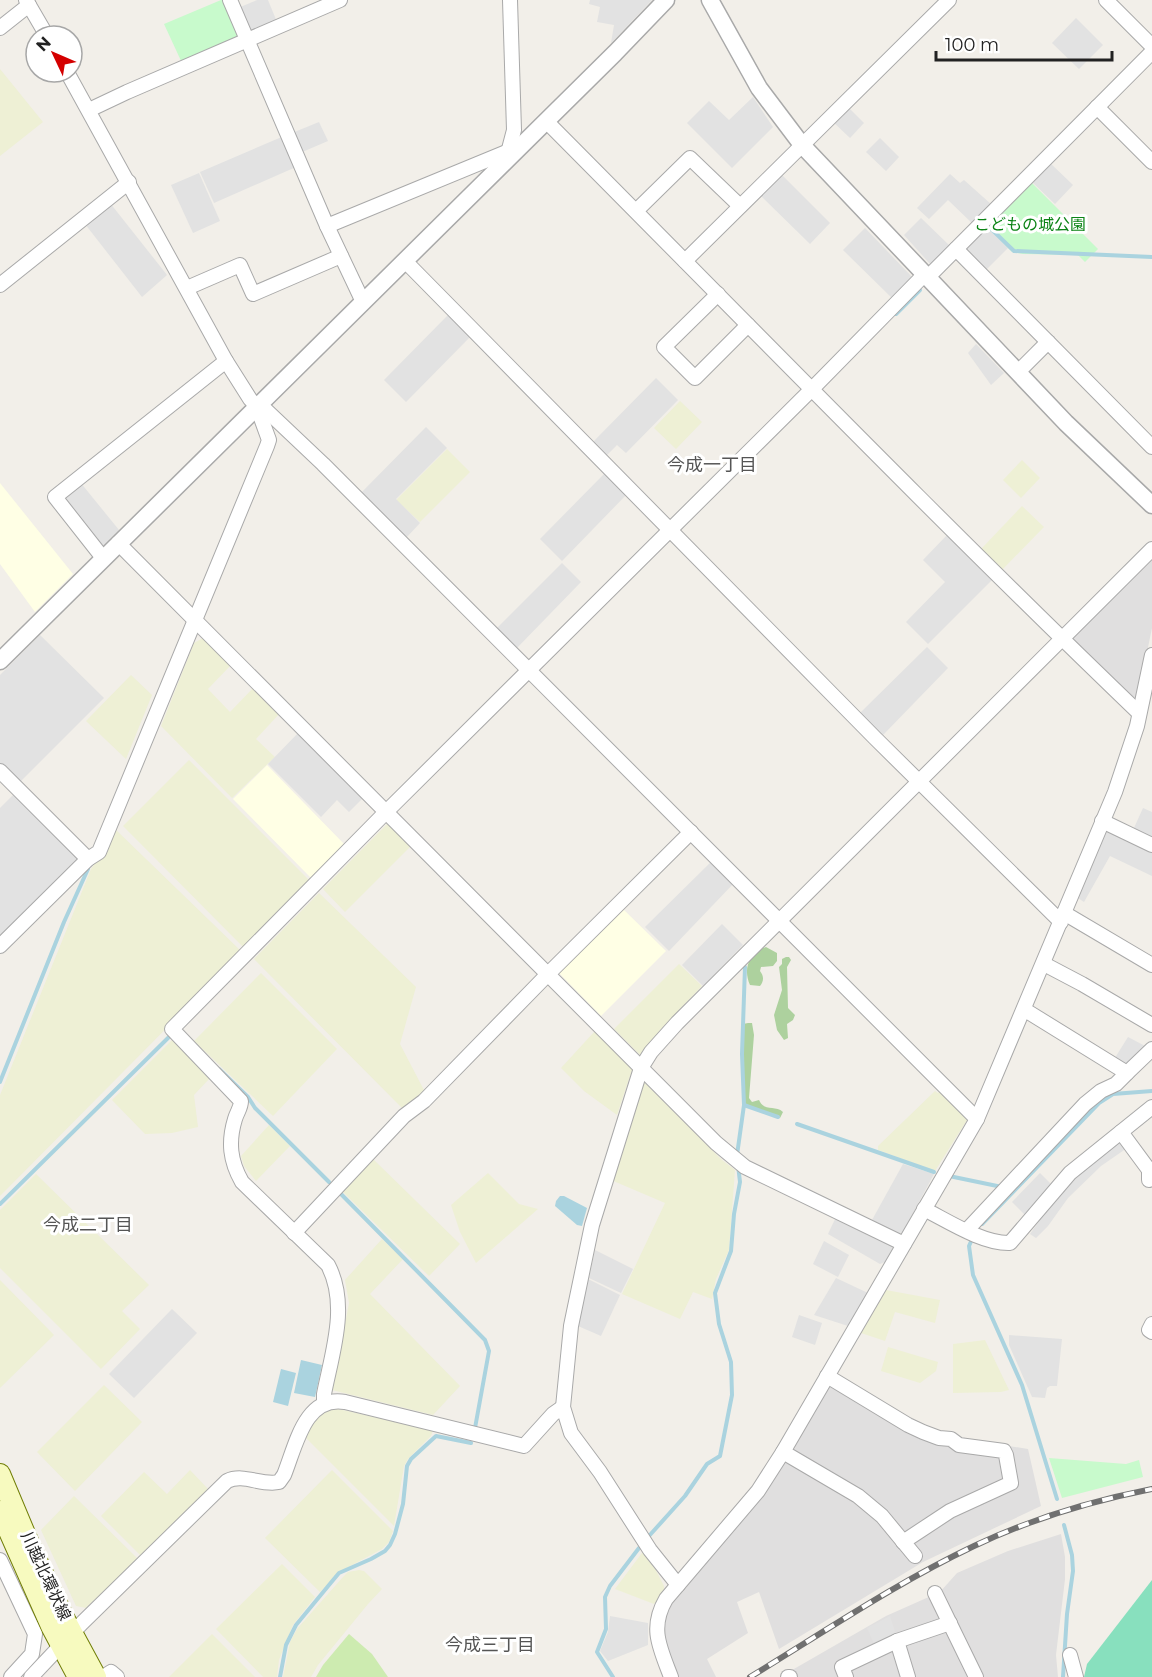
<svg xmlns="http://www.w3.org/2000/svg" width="1152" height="1677" font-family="Montserrat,'Noto Sans JP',sans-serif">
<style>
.residential{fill:#e0dfdf}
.education{fill:#ffffe5}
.farmland{fill:#eef0d5}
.grass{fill:#cdebb0}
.forest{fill:#add19e}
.park{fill:#c8facc}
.pitch{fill:#88e0be}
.parking{fill:#e2e2e2}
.water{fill:#aad3df}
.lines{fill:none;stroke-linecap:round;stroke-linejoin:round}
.stream{stroke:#aad3df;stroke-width:4}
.minor-casing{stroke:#a9a9a9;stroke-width:16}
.tertiary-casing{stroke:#a9a9a9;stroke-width:19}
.secondary-casing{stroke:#707d05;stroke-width:22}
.minor{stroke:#fff;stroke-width:14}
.tertiary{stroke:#fff;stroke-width:16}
.secondary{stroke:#f7fabf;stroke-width:20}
.rail-casing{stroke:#707070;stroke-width:6}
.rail{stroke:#fff;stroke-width:4;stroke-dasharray:11;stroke-linecap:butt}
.labels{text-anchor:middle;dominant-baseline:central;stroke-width:6;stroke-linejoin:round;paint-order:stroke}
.park-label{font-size:16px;fill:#0c8416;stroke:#fff}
.street-label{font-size:16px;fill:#222;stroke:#fff}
.neighbourhood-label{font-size:18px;fill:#555;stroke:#fff}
</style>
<rect width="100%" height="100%" fill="#f2efe9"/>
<g class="residential">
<polygon points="1152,556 1152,628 1137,700 1134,701 1070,638"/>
<polygon points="832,1383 948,1436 1028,1449 1041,1506 923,1562 779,1649 759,1592 737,1602 748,1633 707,1659 716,1677 678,1677 667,1648 664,1626 665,1618 672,1604 760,1500"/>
<polygon points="1061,1534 1065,1557 1065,1579 1056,1655 1058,1677 780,1677 886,1616 940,1592 957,1573 1008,1551"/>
</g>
<g class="education">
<polygon points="0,483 73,574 35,612 0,564"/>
<polygon points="267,765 346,846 313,880 233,799"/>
<polygon points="621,907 666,951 601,1016 558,972"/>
</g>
<g class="farmland">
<polygon points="0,69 43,122 0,156"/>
<polygon points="680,401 702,422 676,449 654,428"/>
<polygon points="447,449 470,472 420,522 396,500"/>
<polygon points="1022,460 1040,478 1021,498 1003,480"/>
<polygon points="1022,506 1044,527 1001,571 982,553 982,548"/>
<polygon points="203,638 232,664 208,689 230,712 255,686 281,712 256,739 275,757 232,798 161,726 194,643"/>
<polygon points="131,675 152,695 126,759 86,721"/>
<polygon points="189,760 312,883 247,951 123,826"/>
<polygon points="390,821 413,844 345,912 323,889"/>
<polygon points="114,828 242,952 0,1196 0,1095 91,869 105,849"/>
<polygon points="319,893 416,987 400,1044 425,1092 404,1110 254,959"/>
<polygon points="679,964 702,986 662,1028 640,1055 614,1029"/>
<polygon points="261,973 337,1049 273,1116 194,1041"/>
<polygon points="595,1031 633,1067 617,1115 584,1091 561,1068"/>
<polygon points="172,1040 210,1078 194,1095 198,1127 172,1133 145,1134 112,1100"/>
<polygon points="644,1082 722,1160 735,1170 729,1250 716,1279 712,1299 693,1292 680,1319 622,1294 665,1203 611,1180"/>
<polygon points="941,1090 964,1111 967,1120 935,1171 878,1150 878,1146 935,1091 938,1093"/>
<polygon points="269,1125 290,1146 256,1181 244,1166 241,1156"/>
<polygon points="373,1159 460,1244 429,1276 342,1191"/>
<polygon points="488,1173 519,1204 538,1209 476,1263 460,1232 451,1205"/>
<polygon points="36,1174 149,1285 122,1311 140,1329 101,1369 0,1268 0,1210"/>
<polygon points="382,1239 403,1259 370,1294 460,1386 433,1415 332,1390 349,1303 345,1280"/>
<polygon points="0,1280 54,1335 0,1388"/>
<polygon points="886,1290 940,1300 935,1323 895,1312 885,1341 861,1333"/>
<polygon points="985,1340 1009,1390 1001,1392 953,1393 953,1344"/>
<polygon points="888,1347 938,1362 936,1371 920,1383 881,1371"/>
<polygon points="104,1385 142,1422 75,1491 37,1452"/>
<polygon points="324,1409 338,1409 433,1430 431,1436 408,1459 404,1466 394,1526 306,1438 315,1419"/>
<polygon points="190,1470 208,1489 141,1556 101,1516 144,1472 167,1494"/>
<polygon points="332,1470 393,1531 389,1542 382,1549 341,1571 320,1592 265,1538"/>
<polygon points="74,1496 138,1559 86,1608 76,1606 41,1530"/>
<polygon points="645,1549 664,1586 664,1591 654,1604 615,1589"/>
<polygon points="282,1564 315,1597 293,1625 279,1660 277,1677 263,1677 216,1629"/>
<polygon points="359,1570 364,1571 382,1589 368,1604 318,1665 311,1677 283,1677 290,1642 297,1629 343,1577 348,1572"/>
<polygon points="212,1634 255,1677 169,1677"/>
</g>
<polygon class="grass" points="349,1634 372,1654 388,1677 316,1677 323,1665"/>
<g class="forest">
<path d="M766,947L777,953V961L773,966L761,967L760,971C764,976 764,981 760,986L750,985C743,970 748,953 766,947Z"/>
<polygon points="786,957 789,957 791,960 787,967 788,1008 795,1015 793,1020 787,1024 788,1038 784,1040 777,1030 774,1015 782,990 779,967 782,964 782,959"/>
<path d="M748,1023H752L754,1035L749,1098L752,1102L759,1100C764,1112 775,1105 783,1112L780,1118L745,1104L741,1060L742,1027L743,1024Z"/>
</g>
<g class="park">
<polygon points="221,0 225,0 241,38 182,63 164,24"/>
<polygon points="1030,181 1098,249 1085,262 1078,255 1023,254 1012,252 986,225"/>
<polygon points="1049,1458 1126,1464 1139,1460 1143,1477 1062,1498"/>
</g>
<polygon class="pitch" points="1152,1580 1152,1677 1084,1677 1087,1664"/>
<g class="parking">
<polygon points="257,0 268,0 277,22 249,34 238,8"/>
<polygon points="590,0 652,0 611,43 614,25 597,22 600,7 589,4"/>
<polygon points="1076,18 1103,45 1079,69 1052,43"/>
<polygon points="753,97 773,127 732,168 687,123 709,101 729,120"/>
<polygon points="847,106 864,123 850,138 832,121"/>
<polygon points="319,122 328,141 300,153 292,133"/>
<polygon points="284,136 296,167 214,203 200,172"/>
<polygon points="880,138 899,157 886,171 866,152"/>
<polygon points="1049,162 1073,185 1055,204 1030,180"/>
<polygon points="199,173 220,221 193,233 171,185"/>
<polygon points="781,174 830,223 810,244 760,195"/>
<polygon points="950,174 960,183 964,180 992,205 973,224 948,200 929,219 917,208"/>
<polygon points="110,203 167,275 142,297 85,224"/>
<polygon points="921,218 950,246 931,265 904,235"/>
<polygon points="985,226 1008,248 984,272 961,250"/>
<polygon points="865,228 914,279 894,300 843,250"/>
<polygon points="449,314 471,336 406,402 384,380"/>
<polygon points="976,344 1004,373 991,385 968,353"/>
<polygon points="656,378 678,400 626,453 617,445 605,457 594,445 594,441"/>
<polygon points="426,427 447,448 396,499 420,523 406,538 360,494"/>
<polygon points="606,472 628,493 562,561 540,539"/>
<polygon points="80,482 119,530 104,545 99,544 60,499"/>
<polygon points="948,534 993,579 928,644 906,622 945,582 923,560"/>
<polygon points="562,563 581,582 516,649 496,629"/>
<polygon points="40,635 104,698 19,783 0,764 0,675"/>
<polygon points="927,647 948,668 883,735 860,713"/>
<polygon points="301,730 366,795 349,812 337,800 321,817 268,764"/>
<polygon points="16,792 80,856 0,937 0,808"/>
<polygon points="1143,808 1152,812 1152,876 1110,856 1084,902 1078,898 1105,829 1129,839"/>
<polygon points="712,861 734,883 669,951 645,927"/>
<polygon points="722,924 743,945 703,986 682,965"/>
<polygon points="1128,1037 1147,1047 1126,1069 1113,1061"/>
<polygon points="1118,1143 1123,1143 1127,1148 1101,1166 1068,1198 1048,1226 1036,1238 1030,1234 1062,1189"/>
<polygon points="903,1164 934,1174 903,1232 897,1234 872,1220"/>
<polygon points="1040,1173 1052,1185 1027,1217 1012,1202"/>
<polygon points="836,1217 891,1245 893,1248 885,1262 880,1264 828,1234"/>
<polygon points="824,1241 849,1255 838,1277 813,1264"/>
<polygon points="595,1250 633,1269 621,1293 589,1278"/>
<polygon points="836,1278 868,1293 848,1326 814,1315"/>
<polygon points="588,1279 620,1295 601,1336 578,1326"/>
<polygon points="172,1309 197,1333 134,1398 109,1374"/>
<polygon points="799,1315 822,1323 815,1345 792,1337"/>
<polygon points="1009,1335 1062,1339 1057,1386 1050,1386 1047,1388 1045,1398 1032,1397 1009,1345"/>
<polygon points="610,1616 648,1623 648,1645 608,1661 600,1651 608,1632"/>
<polygon points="890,1616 897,1638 876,1648 867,1628"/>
</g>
<g class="water">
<polygon points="560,1196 564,1196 587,1208 582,1226 577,1225 555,1206 556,1201"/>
<polygon points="301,1360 322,1365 315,1397 294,1393"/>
<polygon points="281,1369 296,1373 288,1406 273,1402"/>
</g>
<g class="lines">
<g class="stream">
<polyline points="985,225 986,224 1014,251 1152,257"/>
<polyline points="896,314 920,290"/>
<polyline points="219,1069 248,1097 255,1108 329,1182"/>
<polyline points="0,1082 64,922 88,869"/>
<polyline points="744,1105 778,1117"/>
<polyline points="797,1124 934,1172"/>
<polyline points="737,1155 744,1105 742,1054 745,967"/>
<polyline points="949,1176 1002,1187"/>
<polyline points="340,1193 485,1340 489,1351 475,1428"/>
<polyline points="0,1204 169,1037"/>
<polyline points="982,1224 1099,1103 1113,1094 1152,1091"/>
<polyline points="973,1237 969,1246 973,1275 1022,1385 1057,1499"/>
<polyline points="649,1536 685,1496 707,1464 720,1456 732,1395 731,1362 719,1324 715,1293 731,1251 734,1214 740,1182 738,1165"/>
<polyline points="280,1677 286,1645 296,1625 329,1585 339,1573 371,1559 385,1551 390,1545 395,1534 403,1504 407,1466 411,1459 436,1436 471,1443"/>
<polyline points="613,1677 597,1652 606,1629 605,1597 610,1586 639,1548"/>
<polyline points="1063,1677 1067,1614 1073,1571 1072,1555 1064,1525"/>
</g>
<defs>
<g id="minor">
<polyline points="26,0 47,36"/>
<polyline points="230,0 327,226 363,302"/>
<polyline points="510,0 514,130 509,149 511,156"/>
<polyline points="1106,0 1152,46"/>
<polyline points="0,28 29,5"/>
<polyline points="67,72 226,361 250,399 257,407 267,411 323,464 977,1119"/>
<polyline points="1097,107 1152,162"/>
<polyline points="89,110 127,92 340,0"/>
<path d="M546,121C743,319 937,519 1139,713"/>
<polyline points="636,211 690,158 740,206"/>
<polyline points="327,226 509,151"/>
<polyline points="956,249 1152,447"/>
<polyline points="405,261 875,738 1061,922"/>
<polyline points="685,261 949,0"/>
<polyline points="927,278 1152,52"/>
<polyline points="0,285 129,182"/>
<polyline points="187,288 240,265 253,294 341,256"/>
<polyline points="718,294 664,347 695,378 748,325"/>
<polyline points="1018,372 1048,342"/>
<polyline points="118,543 716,1143 745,1167 904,1244"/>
<polyline points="103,558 55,497 226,361"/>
<polyline points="0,771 88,859"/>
<polyline points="1102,821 1152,845"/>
<polyline points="1064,913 1152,965"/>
<polyline points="0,946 88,859 99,852 267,446 269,440 257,407"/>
<polyline points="1044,964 1082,984 1152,1025"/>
<polyline points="1025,1010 1127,1073 1152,1049"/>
<polyline points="1121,1132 1149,1170 1149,1180"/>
<path d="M924,1209C948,1221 983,1244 1010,1243L1070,1173L1152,1107"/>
<polyline points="967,1230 1085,1104 1101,1091 1116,1084 1127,1073"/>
<polyline points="294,1233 404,1116 424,1101 549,973 691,832"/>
<polyline points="1152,1324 1149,1330 1152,1332"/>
<polyline points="827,1376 908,1425 923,1432 939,1438 951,1439 959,1445 1004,1451 1006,1455 1011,1483 950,1511 903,1542"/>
<path d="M324,1402V1394C332,1353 349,1305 328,1265L242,1182C230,1161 228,1142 235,1119C237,1112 241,1108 241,1101L172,1029L387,811L811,390L924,275"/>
<polyline points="783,1452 858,1496 882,1516 915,1556"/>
<polyline points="0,1560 35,1634 32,1654 11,1677"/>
<polyline points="678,1585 650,1550 600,1472 571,1433 563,1407 571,1326 592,1225 641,1068 651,1052 677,1023 1152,549"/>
<polyline points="935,1593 976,1677"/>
<polyline points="897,1641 908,1677"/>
<polyline points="1070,1655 1076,1677"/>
<path d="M31,1677L82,1623L227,1481C244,1473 261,1486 279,1482L284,1475C296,1445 305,1395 345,1402L524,1446L553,1414L563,1407"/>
<polyline points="103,1677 111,1672 117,1677"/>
<path d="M671,1677C660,1648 649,1628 666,1599L758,1491L783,1452L977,1119L1115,792L1137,726L1152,655"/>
<polyline points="788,1677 790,1677"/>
<polyline points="846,1677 842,1667 897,1641 950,1623"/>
</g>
<g id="tertiary">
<polyline points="710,0 759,88 802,145 1066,423 1152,505"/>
<polyline points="0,661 615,53 666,0"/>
</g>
<g id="secondary">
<polyline points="0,1474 31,1548 62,1614 96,1677"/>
<polyline points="0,1511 51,1626 78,1677"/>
</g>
</defs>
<use href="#minor" class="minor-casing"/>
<use href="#tertiary" class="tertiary-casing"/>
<use href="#secondary" class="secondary-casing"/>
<use href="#minor" class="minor"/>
<use href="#tertiary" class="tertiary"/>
<use href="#secondary" class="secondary"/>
<defs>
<path id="rail" d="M750,1677C824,1632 896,1583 974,1546C1031,1519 1091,1501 1152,1489"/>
</defs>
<use href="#rail" class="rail-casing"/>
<use href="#rail" class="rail"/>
</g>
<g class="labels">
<g class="park-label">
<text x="1030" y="224">こどもの城公園</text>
</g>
<g class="street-label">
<text transform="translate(46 1576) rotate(65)">川越北環状線</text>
</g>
<g class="neighbourhood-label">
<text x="712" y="465">今成一丁目</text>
<text x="88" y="1225">今成二丁目</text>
<text x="490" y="1645">今成三丁目</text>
</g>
</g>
<g transform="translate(54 54) rotate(314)"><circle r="28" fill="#ffffff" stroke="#a7a7a7" stroke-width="1.5"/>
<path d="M0-4.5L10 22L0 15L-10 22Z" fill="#d40000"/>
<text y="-9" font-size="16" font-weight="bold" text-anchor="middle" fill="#222222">N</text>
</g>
<path d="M936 51v9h176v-9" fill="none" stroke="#222222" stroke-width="3"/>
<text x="945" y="51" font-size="18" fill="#222222" stroke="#ffffff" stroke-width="4.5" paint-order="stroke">100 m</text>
</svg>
